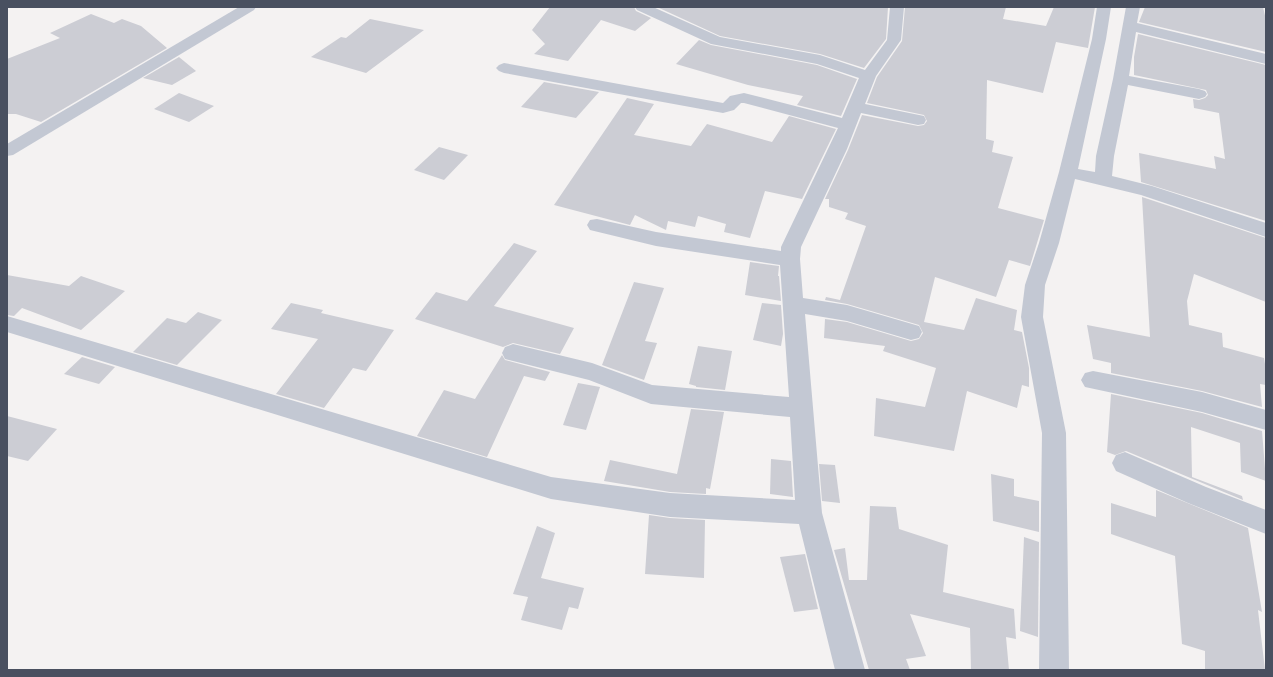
<svg xmlns="http://www.w3.org/2000/svg" width="1273" height="677" font-family="'Asap Condensed',sans-serif">
<style>
.building{fill:#cccdd4}
.lines{fill:none;stroke-linecap:round;stroke-linejoin:round}
.street{fill:#c3c8d3;fill-rule:evenodd}
</style>
<rect width="100%" height="100%" fill="#f4f2f2"/>
<g class="building">
<polygon points="550,7 634,7 636,11 651,18 635,31 601,20 568,61 534,54 545,44 532,30"/>
<polygon points="657,7 888,7 886,39 864,68 820,54 720,36"/>
<polygon points="905,7 1006,7 1003,19 1046,26 1054,7 1095,7 1088,48 1056,42 1043,93 987,80 986,139 994,141 992,152 1013,157 998,208 1044,220 1030,266 1009,260 996,297 935,277 924,322 964,330 976,298 1017,310 1014,330 1022,332 1029,368 1029,387 1022,385 1017,408 967,391 954,451 874,436 876,398 925,407 936,368 883,351 885,346 824,338 825,319 847,322 911,341 919,339 923,333 919,325 847,304 825,300 826,297 840,300 866,226 845,219 848,213 829,207 829,199 825,199 848,150 862,115 918,126 924,125 927,121 924,115 867,103 877,77 902,41"/>
<polygon points="1145,7 1263,7 1266,20 1266,52 1139,22"/>
<polygon points="91,14 114,23 122,19 141,26 167,48 41,122 16,114 7,114 7,59 60,38 50,33"/>
<polygon points="370,19 424,30 366,73 311,57 341,37 346,38"/>
<polygon points="1138,34 1266,65 1266,221 1141,182 1139,153 1216,169 1214,156 1225,159 1219,113 1194,108 1193,99 1199,100 1205,98 1208,95 1206,90 1134,75 1134,57"/>
<polygon points="699,40 711,45 817,65 857,79 841,116 797,105 803,96 748,85 676,64"/>
<polygon points="179,57 196,71 172,85 143,78"/>
<polygon points="544,82 599,92 576,118 521,107"/>
<polygon points="179,93 214,106 189,122 154,109"/>
<polygon points="627,98 654,104 634,135 691,146 707,124 772,142 789,116 836,129 802,199 765,191 750,238 724,232 726,224 698,216 695,227 668,221 666,230 635,215 630,225 554,205"/>
<polygon points="439,147 468,155 444,180 414,170"/>
<polygon points="1142,197 1266,238 1266,302 1194,274 1187,301 1189,325 1222,333 1223,347 1264,358 1266,370 1266,385 1260,384 1262,407 1202,391 1111,373 1111,363 1093,359 1087,325 1150,337"/>
<polygon points="514,243 537,251 494,306 574,328 560,354 513,343 503,347 415,319 436,292 467,301"/>
<polygon points="750,262 779,266 778,276 779,276 781,301 745,295"/>
<polygon points="7,275 69,286 81,276 125,291 81,330 22,308 14,316 7,315"/>
<polygon points="634,282 664,288 645,341 657,343 644,380 602,365"/>
<polygon points="291,303 323,310 321,313 394,330 366,371 353,368 324,408 276,394 318,339 271,329"/>
<polygon points="762,303 781,305 783,334 781,346 753,340"/>
<polygon points="198,312 222,320 177,365 133,352 167,318 186,323"/>
<polygon points="698,346 732,351 725,390 696,387 696,386 689,384"/>
<polygon points="502,355 505,360 550,372 545,381 524,376 487,457 417,436 444,390 475,399"/>
<polygon points="82,357 115,367 99,384 64,374"/>
<polygon points="578,383 600,387 586,430 563,425"/>
<polygon points="1111,394 1202,413 1262,431 1266,481 1241,472 1240,443 1191,427 1192,477 1242,496 1243,500 1126,451 1115,455 1107,452"/>
<polygon points="691,409 724,412 710,489 706,488 706,494 670,492 604,481 610,460 677,474"/>
<polygon points="7,416 57,429 28,461 7,456"/>
<polygon points="771,459 791,461 793,497 770,494"/>
<polygon points="819,464 835,465 840,503 822,501"/>
<polygon points="991,474 1014,479 1014,496 1039,501 1039,532 993,521"/>
<polygon points="1156,490 1248,528 1262,612 1258,610 1265,670 1205,670 1205,651 1182,644 1175,556 1111,534 1111,503 1156,517"/>
<polygon points="870,506 896,507 899,529 948,545 943,592 1014,609 1016,639 1006,637 1009,670 971,670 970,628 910,614 926,656 906,659 910,670 869,670 834,550 845,548 849,580 867,580"/>
<polygon points="649,515 670,518 705,520 704,578 645,574"/>
<polygon points="537,526 555,533 541,578 584,588 578,609 569,607 562,630 521,620 528,597 513,594"/>
<polygon points="1024,537 1039,542 1038,637 1020,631"/>
<polygon points="805,554 818,609 794,612 780,557"/>
</g>
<g class="lines">
<g class="street">
<polygon points="239,7 256,7 254,10 13,155 7,156 7,144"/>
<polygon points="635,7 653,7 720,37 820,55 865,70 887,40 890,7 904,7 901,40 876,76 865,104 924,116 926,120 924,124 918,125 861,113 847,149 801,247 800,259 803,298 847,305 919,326 922,332 919,338 911,340 847,321 805,314 822,513 865,670 835,670 799,524 670,517 551,499 7,332 7,316 551,477 670,493 795,500 790,417 651,404 589,380 505,359 502,353 505,347 513,344 592,363 652,385 789,397 780,265 656,246 590,230 587,225 590,220 597,219 656,232 781,251 781,247 838,128 744,103 741,103 734,110 723,113 504,73 499,71 496,68 499,65 504,63 723,103 730,96 744,93 842,118 859,78 817,64 711,44 637,10"/>
<polygon points="1097,7 1111,7 1106,39 1078,169 1095,172 1096,156 1113,79 1126,7 1140,7 1137,23 1266,54 1266,64 1136,32 1129,76 1199,89 1205,91 1207,94 1205,97 1199,99 1128,85 1114,156 1112,176 1152,186 1266,223 1266,237 1141,195 1075,179 1059,243 1045,285 1043,317 1066,433 1069,670 1039,670 1042,433 1021,317 1025,285 1039,243 1059,172 1092,39"/>
<polygon points="1093,371 1202,392 1266,410 1266,430 1202,412 1085,387 1081,380 1085,373"/>
<polygon points="1125,452 1206,487 1266,510 1266,534 1188,503 1116,471 1112,463 1116,455"/>
</g>
</g>
<rect width="1273" height="677" fill="none" stroke="#495060" stroke-width="16"/>
</svg>
